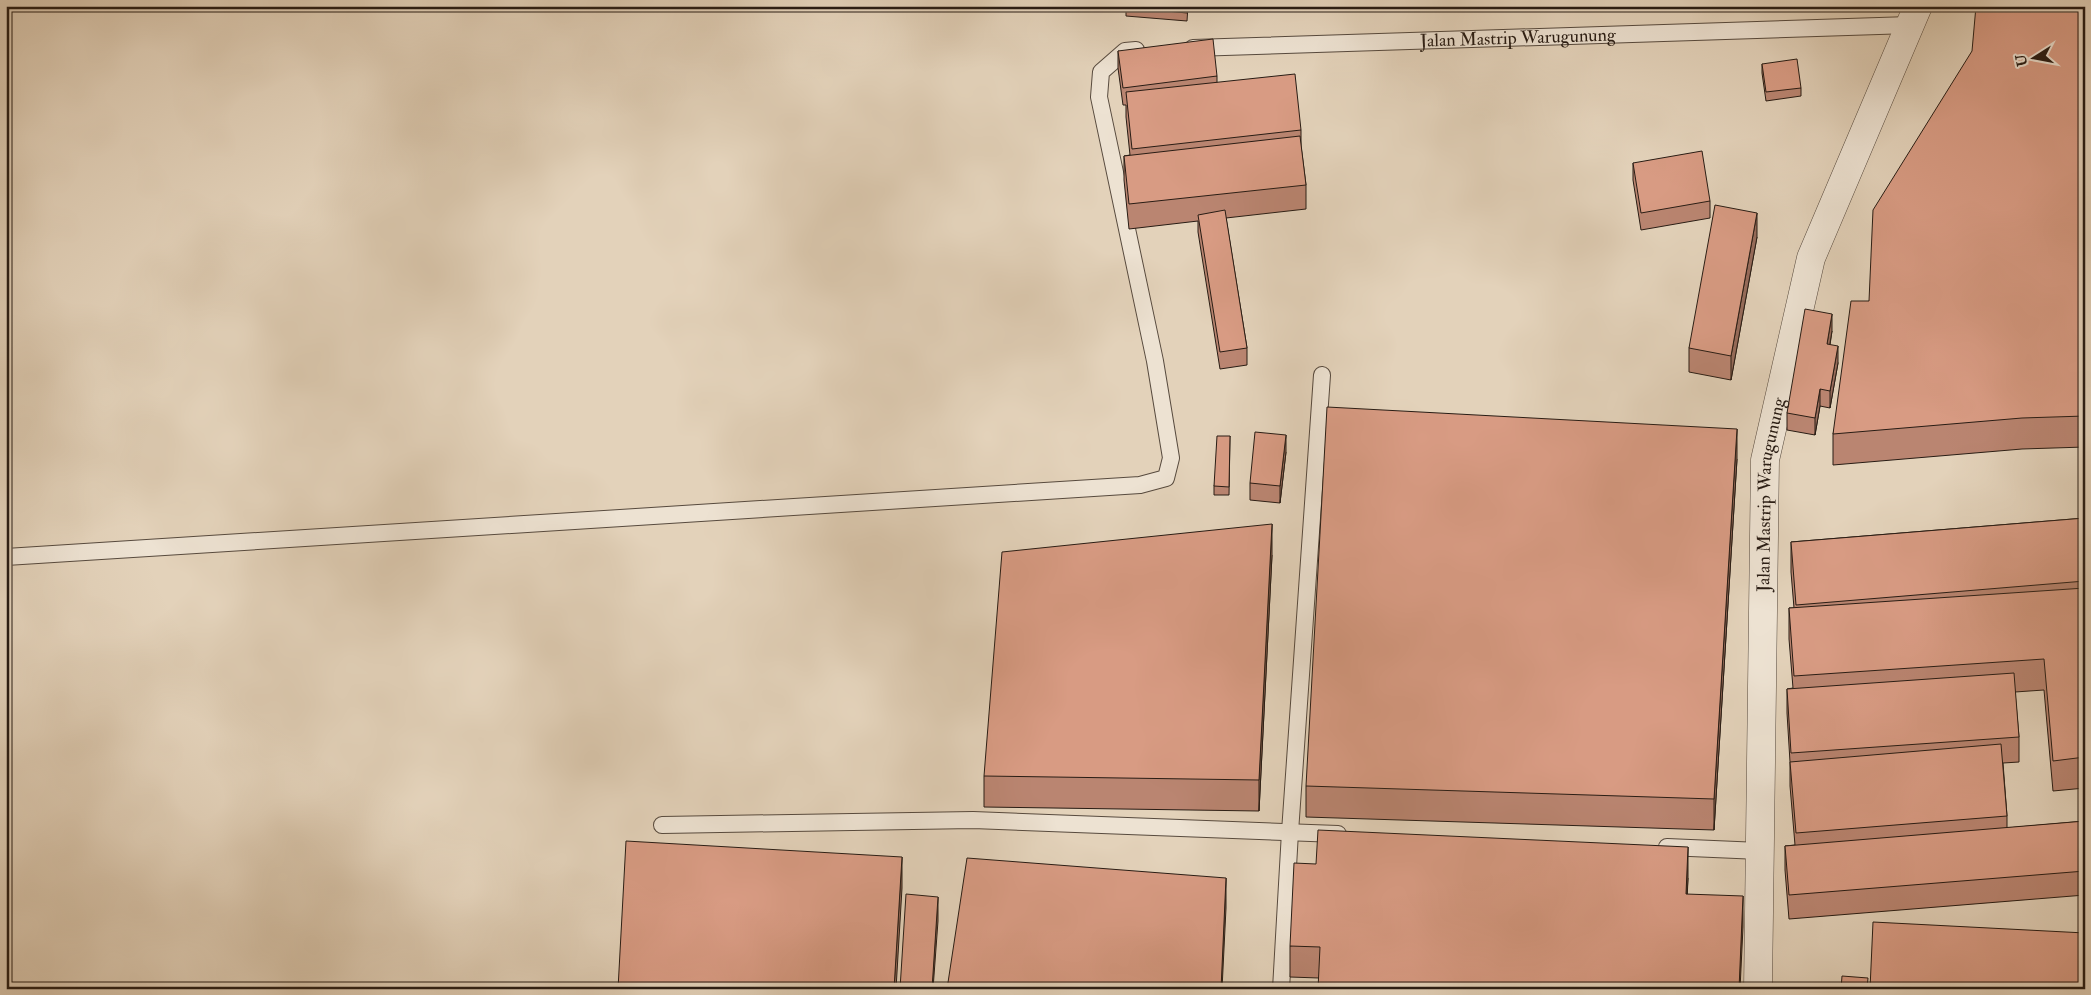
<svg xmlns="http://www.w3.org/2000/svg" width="2091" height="995" font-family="'IM FELL Double Pica',serif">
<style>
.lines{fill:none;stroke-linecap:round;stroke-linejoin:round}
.service-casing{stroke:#574a3e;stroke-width:18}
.minor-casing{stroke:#574a3e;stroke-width:29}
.service{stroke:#ede2d2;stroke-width:16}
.minor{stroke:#ede2d2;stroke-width:28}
.wall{fill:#ba8571;stroke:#281c14}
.shaded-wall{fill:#976c5c;stroke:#281c14}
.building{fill:#d89b83;stroke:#281c14}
.labels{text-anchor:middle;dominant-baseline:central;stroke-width:4;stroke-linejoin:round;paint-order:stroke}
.street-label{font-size:18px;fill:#281c14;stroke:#ede2d2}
</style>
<rect width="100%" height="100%" fill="#e3d2ba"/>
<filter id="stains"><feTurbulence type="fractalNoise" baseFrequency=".004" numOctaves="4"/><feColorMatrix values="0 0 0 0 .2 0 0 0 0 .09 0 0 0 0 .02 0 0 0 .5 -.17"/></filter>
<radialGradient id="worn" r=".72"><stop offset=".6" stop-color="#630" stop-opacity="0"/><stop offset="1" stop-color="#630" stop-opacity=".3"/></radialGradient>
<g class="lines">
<defs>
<g id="service">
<path id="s1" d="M1193,48L1910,25"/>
<polyline points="6,557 1140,485 1166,478 1171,458 1155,361 1099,97 1101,72 1125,51 1136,50"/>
<polyline points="662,825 973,820 1338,834"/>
<polyline points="1667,847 1760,851"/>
<polyline points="1281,989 1290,832 1322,375"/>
</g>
<g id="minor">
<path id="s2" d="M1758,989L1765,460L1811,258L1918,6"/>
</g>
</defs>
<use href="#service" class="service-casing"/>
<use href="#minor" class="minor-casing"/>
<use href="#service" class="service"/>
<use href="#minor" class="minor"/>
</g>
<g class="wall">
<polygon points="1188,6 1187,21 1126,16 1126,7"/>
<polygon points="2085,6 2085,447 2022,449 1833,465 1833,434 1869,301"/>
<polygon points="1118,51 1217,76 1217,83 1301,130 1301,146 1306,185 1306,209 1226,218 1247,348 1247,365 1220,369 1198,232 1198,221 1129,229 1124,180 1124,156 1130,155 1126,117 1126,105 1123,105 1118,68"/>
<polygon points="1762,64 1801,88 1801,96 1766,101 1762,73"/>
<polygon points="1633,163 1710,201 1710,218 1641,230 1633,180"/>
<polygon points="1757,237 1731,380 1689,372 1689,348"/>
<polygon points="1832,331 1830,345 1838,363 1830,408 1820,406 1815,435 1787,430 1787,413"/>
<polygon points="1230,436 1229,495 1214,495 1214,486"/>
<polygon points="1286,452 1280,503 1250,500 1250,483"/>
<polygon points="1737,459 1714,830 1306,817 1306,786"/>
<polygon points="2085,518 2085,788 2053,791 2044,690 2015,692 2019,737 2019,762 2003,763 2007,816 2007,828 2085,821 2085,895 1789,919 1785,870 1785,846 1795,845 1790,786 1790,762 1787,713 1787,689 1793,688 1789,639 1789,608 1794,608 1791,572 1791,542"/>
<polygon points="1272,555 1259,811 984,807 984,776"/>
<polygon points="1688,878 1687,894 1743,927 1319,978 1290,977 1290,946"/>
</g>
<g class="shaded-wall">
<polygon points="1757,213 1757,237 1731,380 1731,356"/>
<polygon points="1832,314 1832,331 1827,361 1827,344"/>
<polygon points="1838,346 1838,363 1830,408 1830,391"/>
<polygon points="1820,389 1820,406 1815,435 1815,418"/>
<polygon points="1737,429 1737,459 1714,830 1714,799"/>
<polygon points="1286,435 1286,452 1280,503 1280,486"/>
<polygon points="1272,524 1272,555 1259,811 1259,780"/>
<polygon points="1688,847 1688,878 1686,924 1686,894"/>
<polygon points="902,857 902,888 896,989 894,989"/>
<polygon points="1226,878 1226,908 1222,989 1221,989"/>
<polygon points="1743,896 1743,927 1740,989 1739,989"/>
<polygon points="938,897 938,921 933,989 932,989"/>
</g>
<g class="building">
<polygon points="1126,6 1188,6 1187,13 1126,7"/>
<polygon points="1976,6 2085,6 2085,416 2022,418 1833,434 1851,301 1869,301 1873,210 1972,51"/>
<polygon points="1213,39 1217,76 1123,88 1118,51"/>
<polygon points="1797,59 1801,88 1766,92 1762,64"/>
<polygon points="1295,74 1301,130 1132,149 1126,92"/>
<polygon points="1300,136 1306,185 1129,204 1124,156"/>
<polygon points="1702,151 1710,201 1641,213 1633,163"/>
<polygon points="1715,205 1757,213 1731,356 1689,348"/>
<polygon points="1225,210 1247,348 1220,352 1198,215"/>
<polygon points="1805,309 1832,314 1827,344 1838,346 1830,391 1820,389 1815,418 1787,413"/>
<polygon points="1327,407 1737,429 1714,799 1306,786"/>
<polygon points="1255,432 1286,435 1280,486 1250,483"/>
<polygon points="1217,436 1230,436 1229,487 1214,486"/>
<polygon points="2085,518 2085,581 1796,605 1791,542"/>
<polygon points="1272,524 1259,780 984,776 1002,552"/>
<polygon points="2085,588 2085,757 2053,761 2044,659 1794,676 1789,608"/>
<polygon points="2014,673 2019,737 1791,753 1787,689"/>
<polygon points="2001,744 2007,816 1796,833 1790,762"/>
<polygon points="2085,821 2085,871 1789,895 1785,846"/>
<polygon points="1318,830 1688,847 1686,894 1743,896 1739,989 1318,989 1320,947 1290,946 1294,863 1316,864"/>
<polygon points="626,841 902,857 894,989 618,989"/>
<polygon points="967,858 1226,878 1221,989 947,989"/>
<polygon points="906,894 938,897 932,989 900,989"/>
<polygon points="1873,922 2085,933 2085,989 1870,989"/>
<polygon points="1842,976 1868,978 1867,989 1841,989"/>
</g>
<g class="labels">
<g class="street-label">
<text stroke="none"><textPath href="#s1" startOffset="325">Jalan Mastrip Warugunung</textPath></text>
<text stroke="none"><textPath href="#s2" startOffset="495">Jalan Mastrip Warugunung</textPath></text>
</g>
</g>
<rect width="2091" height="995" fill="none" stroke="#e3d2ba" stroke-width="25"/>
<rect x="8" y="8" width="2076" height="980" fill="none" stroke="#281c14" stroke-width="2.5"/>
<rect x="12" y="12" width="2066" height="970" fill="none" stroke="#281c14"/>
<g transform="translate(2034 58) rotate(259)" stroke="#ede2d2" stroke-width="4" paint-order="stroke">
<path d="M0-4L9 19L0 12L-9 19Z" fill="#281c14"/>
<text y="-8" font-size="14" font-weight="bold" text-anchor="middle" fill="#281c14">U</text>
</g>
<rect width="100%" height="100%" filter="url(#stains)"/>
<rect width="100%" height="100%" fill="url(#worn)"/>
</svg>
